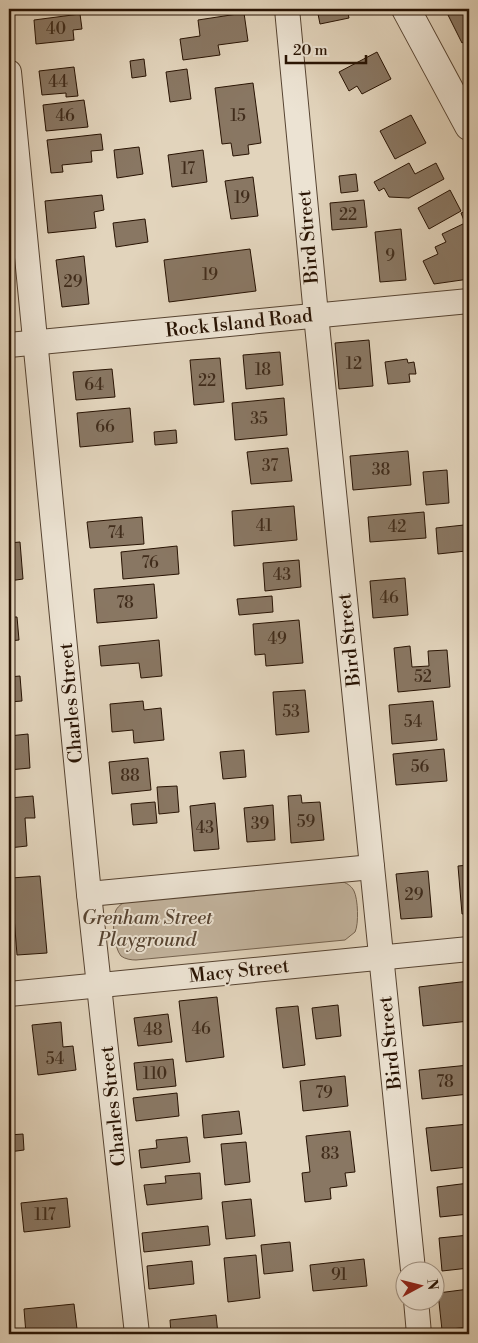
<svg xmlns="http://www.w3.org/2000/svg" width="478" height="1343" font-family="'Libre Bodoni',serif">
<style>
.green{fill:#c2b39d;stroke:#756350}
.building{fill:#897763;stroke:#281303}
.lines{fill:none;stroke-linecap:round;stroke-linejoin:round}
.minor-casing{stroke:#564331;stroke-width:26}
.tertiary-casing{stroke:#564331;stroke-width:30}
.minor{stroke:#ece3d3;stroke-width:24}
.tertiary{stroke:#ece3d3;stroke-width:28}
.labels{text-anchor:middle;dominant-baseline:central;stroke-width:4;stroke-linejoin:round;paint-order:stroke}
.number-label{font-size:16px;fill:#402c1b}
.street-label{font-size:19px;fill:#281303;stroke:#ece3d3}
.park-label{font-size:19px;font-style:italic;fill:#564331;stroke:#ece3d3}
</style>
<rect width="100%" height="100%" fill="#e2d4bc"/>
<filter id="stains"><feTurbulence type="fractalNoise" baseFrequency=".004" numOctaves="4"/><feColorMatrix values="0 0 0 0 .2 0 0 0 0 .09 0 0 0 0 .02 0 0 0 .5 -.17"/></filter>
<radialGradient id="worn" r=".72"><stop offset=".6" stop-color="#630" stop-opacity="0"/><stop offset="1" stop-color="#630" stop-opacity=".3"/></radialGradient>
<path class="green" d="M341,881C346,883 351,885 354,891C358,899 359,924 355,932L345,940L136,960C131,960 125,959 121,956C114,948 111,920 116,910C119,905 123,903 128,901Z"/>
<g class="building">
<polygon points="317,9 347,9 349,18 320,24"/>
<polygon points="445,9 469,9 469,39 462,43"/>
<polygon points="244,13 248,41 218,45 220,55 183,60 180,39 200,36 198,20"/>
<polygon points="80,14 82,29 73,30 74,40 36,44 34,20"/>
<polygon points="377,52 391,79 362,94 357,86 349,91 339,72"/>
<polygon points="144,59 146,76 132,78 130,61"/>
<polygon points="74,67 78,96 66,97 66,93 42,95 39,71"/>
<polygon points="187,69 191,99 170,102 166,72"/>
<polygon points="253,83 261,143 248,145 249,154 233,156 231,143 222,144 215,88"/>
<polygon points="84,100 88,127 46,131 43,105"/>
<polygon points="411,115 426,143 395,159 380,131"/>
<polygon points="101,134 103,150 91,151 92,162 62,165 63,172 51,173 47,140"/>
<polygon points="139,147 143,174 117,178 114,150"/>
<polygon points="203,150 207,182 172,187 168,155"/>
<polygon points="409,163 415,174 436,163 444,179 409,198 389,197 384,188 379,191 374,182"/>
<polygon points="356,174 358,191 341,193 339,176"/>
<polygon points="253,177 258,216 231,219 225,181"/>
<polygon points="450,190 461,211 429,229 418,208"/>
<polygon points="102,195 104,210 94,212 96,228 48,233 45,201"/>
<polygon points="364,200 367,227 332,230 330,203"/>
<polygon points="469,210 469,279 434,284 423,261 438,254 435,247 446,242 442,234 465,223 461,213"/>
<polygon points="145,219 148,242 116,247 113,223"/>
<polygon points="401,229 406,280 380,282 375,232"/>
<polygon points="250,249 256,291 169,302 164,260"/>
<polygon points="84,256 89,304 62,307 56,260"/>
<polygon points="369,340 373,386 339,389 335,343"/>
<polygon points="280,352 283,385 246,389 243,355"/>
<polygon points="220,358 224,402 194,405 190,360"/>
<polygon points="407,359 408,363 414,362 416,374 409,374 410,382 388,384 385,362"/>
<polygon points="112,369 115,397 76,400 73,372"/>
<polygon points="284,398 287,435 235,440 232,403"/>
<polygon points="130,408 133,442 80,447 77,413"/>
<polygon points="176,430 177,443 155,445 154,432"/>
<polygon points="288,448 292,481 251,484 247,452"/>
<polygon points="408,451 411,485 353,490 350,456"/>
<polygon points="447,470 449,503 426,505 423,472"/>
<polygon points="294,506 297,540 234,546 232,511"/>
<polygon points="424,512 426,538 370,542 368,517"/>
<polygon points="142,517 144,544 90,548 87,522"/>
<polygon points="464,525 466,551 438,554 436,528"/>
<polygon points="20,542 23,579 9,581 9,543"/>
<polygon points="177,546 179,574 123,579 121,552"/>
<polygon points="299,560 301,587 265,591 263,563"/>
<polygon points="405,578 408,615 373,618 370,581"/>
<polygon points="154,584 157,618 97,623 94,589"/>
<polygon points="272,596 273,612 239,615 237,599"/>
<polygon points="9,617 17,617 19,640 9,641"/>
<polygon points="299,620 303,663 266,666 265,654 255,655 253,624"/>
<polygon points="159,640 162,676 141,678 139,663 101,666 99,646"/>
<polygon points="410,646 412,667 429,666 428,651 447,650 450,687 398,692 394,648"/>
<polygon points="20,676 22,701 9,702 9,677"/>
<polygon points="305,690 309,732 276,735 273,692"/>
<polygon points="143,701 144,710 161,708 164,740 134,743 133,730 112,732 110,704"/>
<polygon points="433,701 437,740 392,744 389,705"/>
<polygon points="28,734 30,768 9,770 9,736"/>
<polygon points="444,749 447,781 396,785 393,754"/>
<polygon points="244,750 246,777 223,779 220,752"/>
<polygon points="148,758 151,790 112,794 109,762"/>
<polygon points="177,786 179,812 159,814 157,787"/>
<polygon points="301,795 302,803 320,802 324,840 291,843 288,796"/>
<polygon points="33,796 35,818 25,818 27,846 9,848 9,798"/>
<polygon points="155,802 157,823 133,825 131,804"/>
<polygon points="215,803 219,849 194,851 190,806"/>
<polygon points="273,805 275,840 247,842 244,808"/>
<polygon points="469,865 469,913 462,914 458,866"/>
<polygon points="428,871 432,917 401,919 396,874"/>
<polygon points="40,876 47,953 17,955 11,878"/>
<polygon points="469,981 469,1021 423,1026 419,987"/>
<polygon points="217,997 224,1057 186,1062 179,1001"/>
<polygon points="338,1005 341,1036 316,1039 312,1008"/>
<polygon points="298,1006 305,1065 283,1068 276,1008"/>
<polygon points="168,1014 172,1042 138,1046 134,1018"/>
<polygon points="61,1022 63,1047 73,1046 76,1070 38,1075 32,1025"/>
<polygon points="173,1059 176,1086 137,1090 134,1063"/>
<polygon points="469,1065 469,1094 422,1099 419,1070"/>
<polygon points="345,1076 348,1106 303,1111 300,1081"/>
<polygon points="177,1093 179,1116 136,1121 133,1098"/>
<polygon points="239,1111 242,1134 204,1138 202,1115"/>
<polygon points="469,1124 469,1148 466,1148 468,1167 431,1171 426,1128"/>
<polygon points="350,1131 355,1172 345,1173 347,1186 330,1188 331,1199 305,1202 302,1173 310,1172 306,1136"/>
<polygon points="23,1134 24,1150 9,1152 9,1135"/>
<polygon points="187,1137 190,1162 141,1168 139,1150 157,1148 156,1140"/>
<polygon points="246,1142 250,1182 225,1185 221,1144"/>
<polygon points="200,1173 202,1199 147,1205 144,1185 166,1183 165,1176"/>
<polygon points="469,1183 469,1214 440,1217 437,1187"/>
<polygon points="67,1198 70,1227 24,1232 21,1203"/>
<polygon points="251,1199 255,1236 226,1239 222,1202"/>
<polygon points="208,1226 210,1245 144,1252 142,1233"/>
<polygon points="469,1235 469,1268 442,1271 439,1238"/>
<polygon points="290,1242 293,1271 264,1274 261,1245"/>
<polygon points="256,1255 260,1298 228,1302 224,1258"/>
<polygon points="364,1259 367,1286 313,1291 310,1265"/>
<polygon points="192,1261 194,1284 149,1289 147,1266"/>
<polygon points="469,1289 469,1327 442,1330 438,1293"/>
<polygon points="74,1304 77,1329 26,1334 24,1309"/>
<polygon points="216,1315 218,1334 171,1334 170,1320"/>
</g>
<g class="lines">
<defs>
<g id="minor">
<polyline points="287,9 316,315 413,1270"/>
<polyline points="9,72 89,894 137,1334"/>
<polyline points="9,345 469,301"/>
<polyline points="89,894 372,867"/>
<polyline points="9,994 469,949"/>
<polyline points="416,1300 419,1334"/>
</g>
<polyline id="tertiary" points="406,9 469,126"/>
</defs>
<use href="#minor" class="minor-casing"/>
<use href="#tertiary" class="tertiary-casing"/>
<use href="#minor" class="minor"/>
<use href="#tertiary" class="tertiary"/>
</g>
<g class="labels">
<g class="number-label">
<text x="56" y="29">40</text>
<text x="58" y="82">44</text>
<text x="65" y="116">46</text>
<text x="238" y="116">15</text>
<text x="188" y="169">17</text>
<text x="242" y="198">19</text>
<text x="348" y="215">22</text>
<text x="390" y="256">9</text>
<text x="210" y="275">19</text>
<text x="73" y="282">29</text>
<text x="354" y="364">12</text>
<text x="263" y="370">18</text>
<text x="207" y="381">22</text>
<text x="94" y="385">64</text>
<text x="259" y="419">35</text>
<text x="105" y="427">66</text>
<text x="270" y="466">37</text>
<text x="381" y="470">38</text>
<text x="264" y="526">41</text>
<text x="397" y="527">42</text>
<text x="116" y="533">74</text>
<text x="150" y="563">76</text>
<text x="282" y="575">43</text>
<text x="389" y="598">46</text>
<text x="125" y="603">78</text>
<text x="277" y="639">49</text>
<text x="423" y="677">52</text>
<text x="291" y="712">53</text>
<text x="413" y="722">54</text>
<text x="420" y="767">56</text>
<text x="130" y="776">88</text>
<text x="306" y="822">59</text>
<text x="260" y="824">39</text>
<text x="205" y="828">43</text>
<text x="414" y="895">29</text>
<text x="201" y="1029">46</text>
<text x="153" y="1030">48</text>
<text x="55" y="1059">54</text>
<text x="155" y="1074">110</text>
<text x="445" y="1082">78</text>
<text x="324" y="1093">79</text>
<text x="330" y="1154">83</text>
<text x="45" y="1215">117</text>
<text x="339" y="1275">91</text>
</g>
<g class="street-label">
<text transform="translate(308 237) rotate(-95)">Bird Street</text>
<text transform="translate(239 323) rotate(-6)">Rock Island Road</text>
<text transform="translate(349 640) rotate(-96)">Bird Street</text>
<text transform="translate(71 703) rotate(-95)">Charles Street</text>
<text transform="translate(239 971) rotate(-6)">Macy Street</text>
<text transform="translate(390 1043) rotate(-96)">Bird Street</text>
<text transform="translate(113 1106) rotate(-96)">Charles Street</text>
</g>
<g class="park-label">
<text x="147" y="918">Grenham Street<tspan x="147" dy="22">Playground</tspan></text>
</g>
</g>
<rect width="478" height="1343" fill="none" stroke="#e2d4bc" stroke-width="30"/>
<rect x="10" y="10" width="458" height="1323" fill="none" stroke="#281303" stroke-width="2.5"/>
<rect x="15" y="15" width="448" height="1313" fill="none" stroke="#281303"/>
<g transform="translate(420 1286) rotate(83)"><circle r="24" fill="#ece3d3" stroke="#9e9080"/>
<path d="M0-4L9 19L0 12L-9 19Z" fill="#8f2418"/>
<text y="-8" font-size="14" font-weight="bold" text-anchor="middle" fill="#281303">N</text>
</g>
<path d="M286 55v8h80v-8" fill="none" stroke="#281303" stroke-width="2.5"/>
<text x="293" y="55" font-size="15" fill="#281303" stroke="#ece3d3" stroke-width="4" paint-order="stroke">20 m</text>
<rect width="100%" height="100%" filter="url(#stains)"/>
<rect width="100%" height="100%" fill="url(#worn)"/>
</svg>
